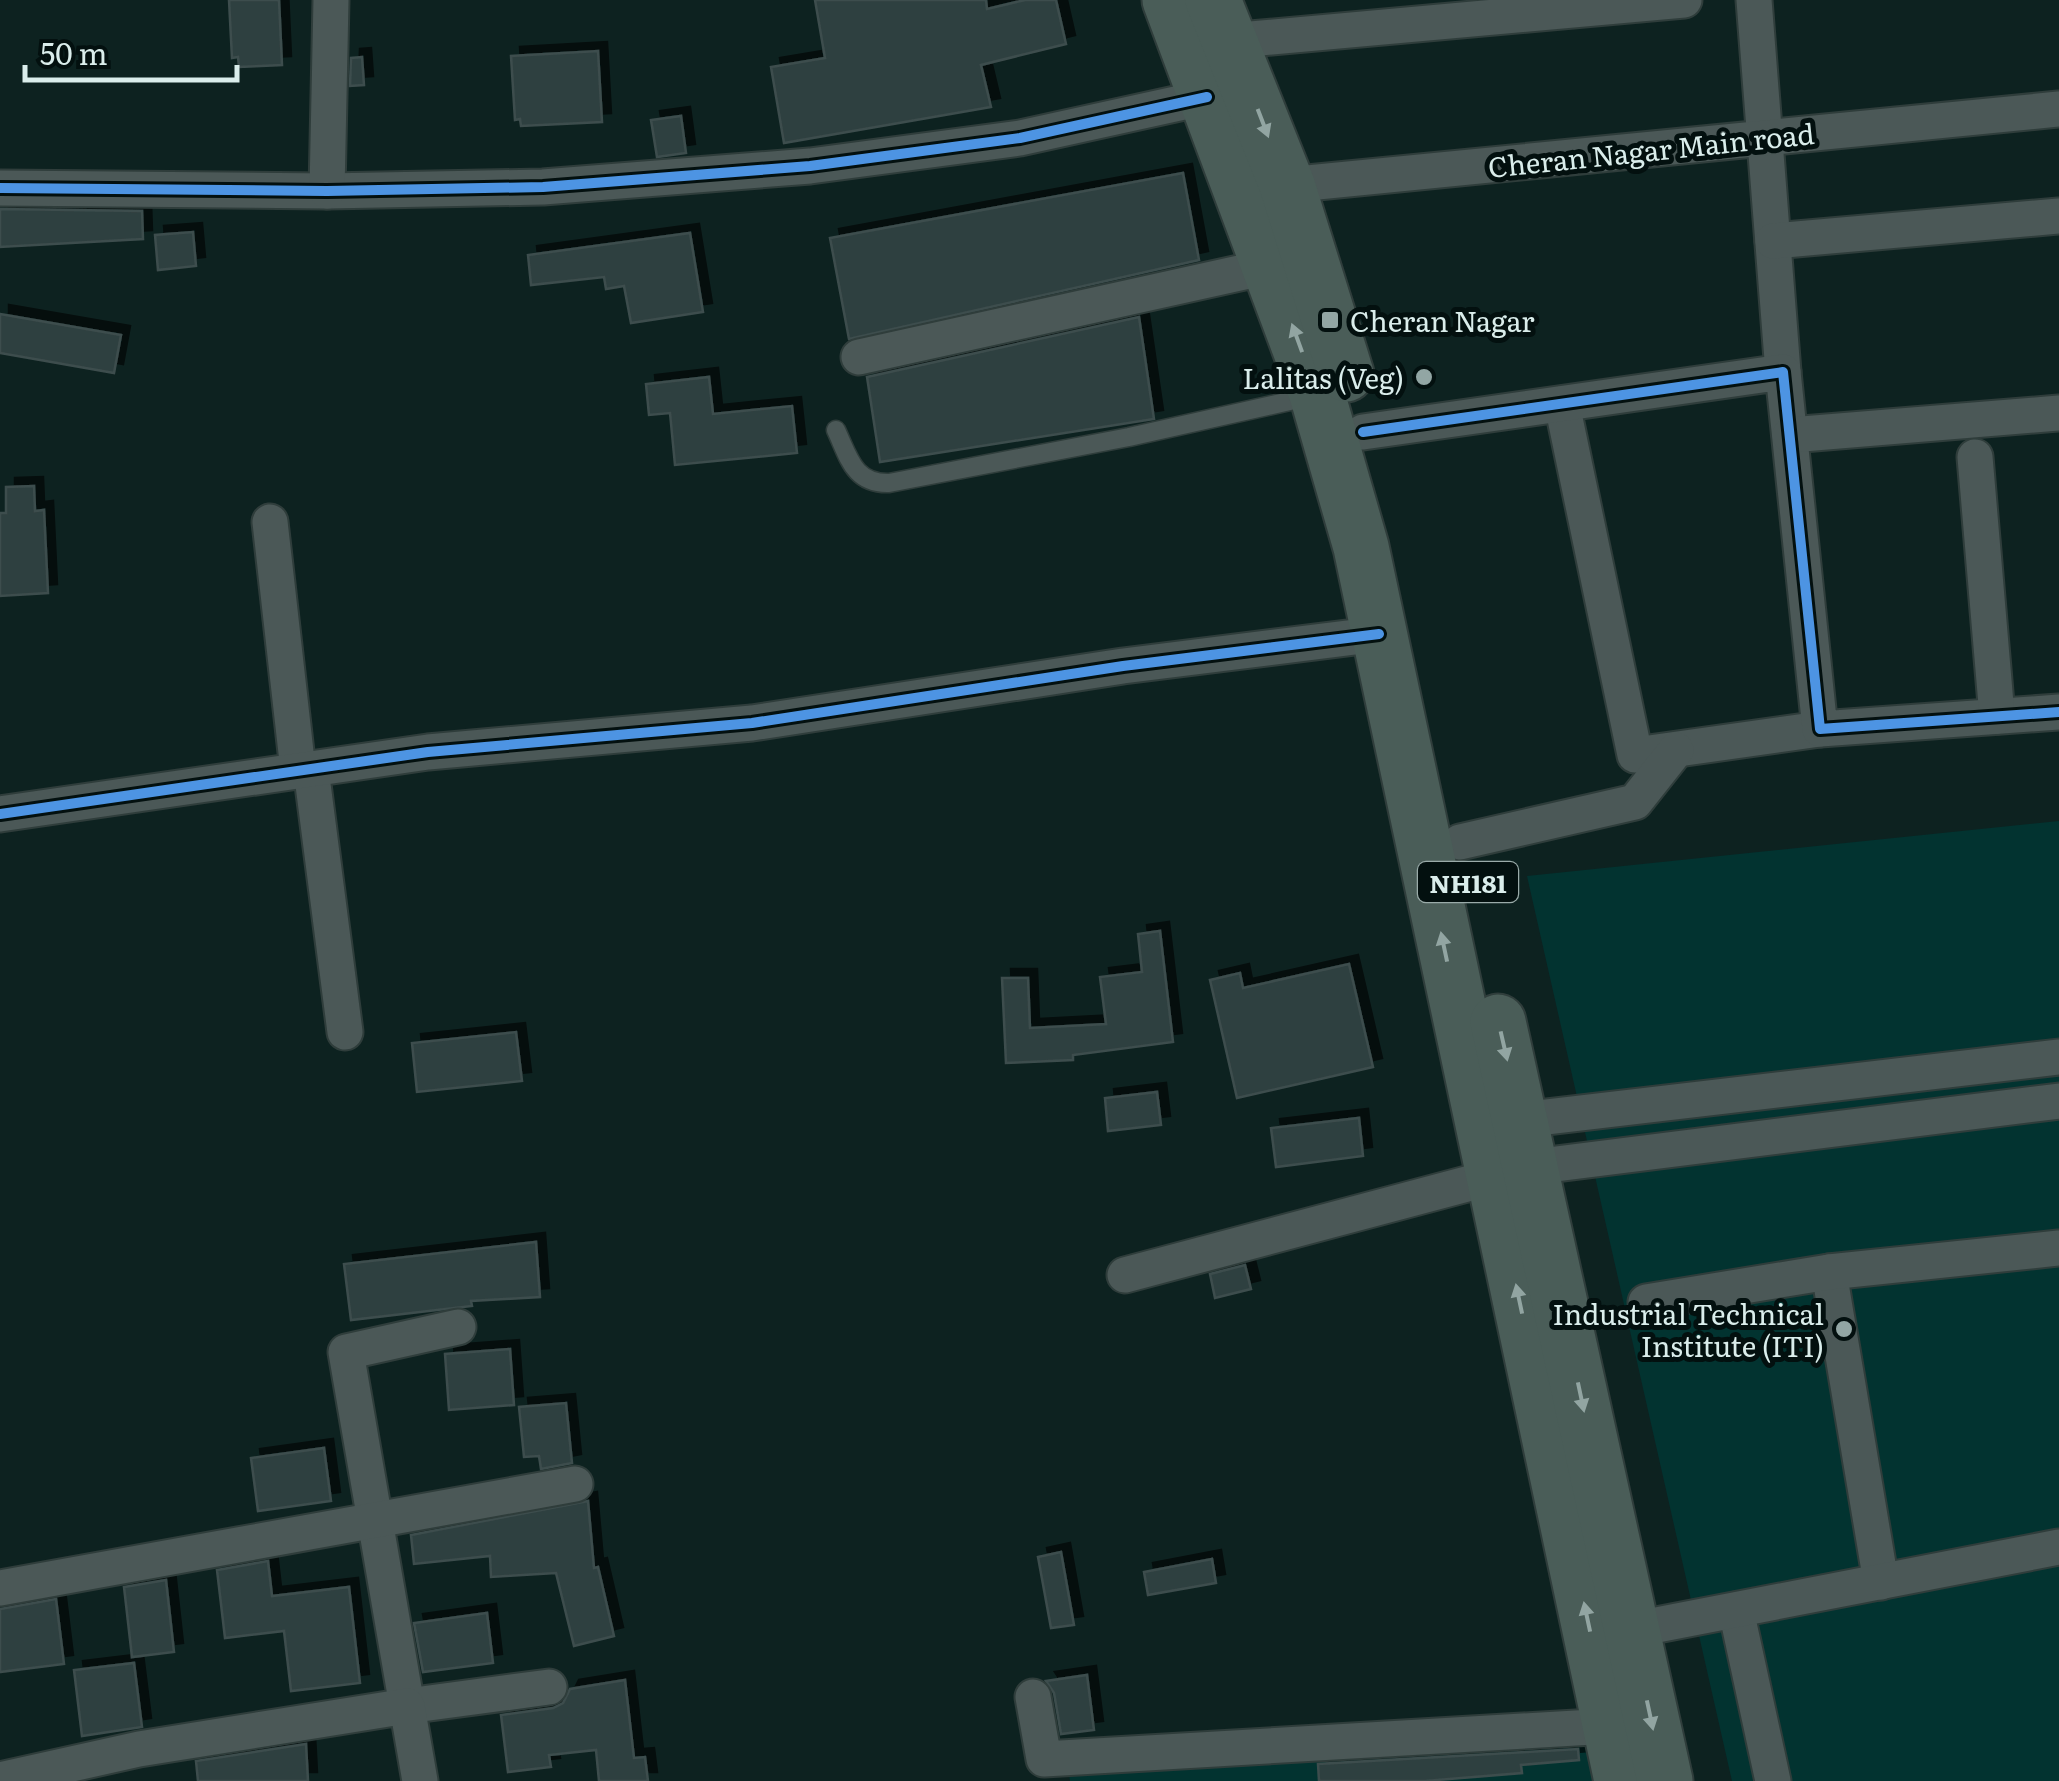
<svg xmlns="http://www.w3.org/2000/svg" width="2059" height="1781" font-family="Literata,serif">
<style>
.built{fill:#023330}
.building{fill:#2f4040;stroke:#3d4d4d;stroke-width:2.5;filter:url(#shadow)}
.lines{fill:none;stroke-linecap:round;stroke-linejoin:round}
.service-casing{stroke:#2f3d3b;stroke-width:21}
.minor-casing{stroke:#2f3d3b;stroke-width:39}
.trunk-casing{stroke:#2f3d3b;stroke-width:59}
.service{stroke:#4b5857;stroke-width:18}
.minor{stroke:#4b5857;stroke-width:35}
.trunk{stroke:#4a5d58;stroke-width:55}
.cycleway-casing{stroke:#03100f;stroke-width:16}
.cycleway{stroke:#4d94e3;stroke-width:10}
.oneway{fill:#92a5a2}
.poi-dot{fill:#92a6a4;stroke:#03100f;stroke-width:4}
.labels{text-anchor:middle;dominant-baseline:central;stroke-width:10;stroke-linejoin:round;paint-order:stroke}
.shield{fill:#03100f;stroke:#9aaba9;stroke-width:2.5}
.shield-label{font-size:25px;font-weight:bold;fill:#daedeb}
.street-label{font-size:28px;fill:#daedeb;stroke:#03100f}
.poi-label{font-size:28px;fill:#daedeb;stroke:#03100f;text-anchor:end}
</style>
<defs>
<filter id="shadow"><feDropShadow dx="9" dy="-9" stdDeviation="0" flood-color="#0009"/></filter>
</defs>
<rect width="100%" height="100%" fill="#0d2220"/>
<g class="built">
<polygon points="2059,821 2059,1781 1732,1781 1527,876"/>
<polygon points="1586,1739 1593,1781 1070,1781 1067,1759"/>
</g>
<g class="building">
<polygon points="229,0 279,0 282,65 239,67 238,57 232,58"/>
<polygon points="815,0 986,0 987,9 1025,0 1056,0 1066,44 981,65 991,107 784,143 771,67 825,58"/>
<polygon points="598,51 602,122 521,126 520,119 515,120 511,56"/>
<polygon points="362,57 364,85 350,86 351,58"/>
<polygon points="681,116 686,153 657,157 651,120"/>
<polygon points="1183,173 1199,260 849,339 830,238"/>
<polygon points="0,209 142,211 143,239 0,247"/>
<polygon points="193,232 196,266 158,270 155,235"/>
<polygon points="690,233 703,312 631,323 624,286 606,289 604,277 531,285 528,255"/>
<polygon points="0,314 121,335 114,373 0,353"/>
<polygon points="1139,317 1154,419 880,462 867,377"/>
<polygon points="709,377 713,414 792,406 797,453 675,465 670,413 649,415 646,384"/>
<polygon points="34,486 35,511 44,510 48,593 0,596 0,513 6,513 6,487"/>
<polygon points="1160,931 1173,1042 1073,1055 1073,1060 1006,1063 1002,978 1028,978 1030,1028 1106,1024 1100,977 1142,972 1138,934"/>
<polygon points="1349,964 1373,1067 1237,1098 1210,980 1240,973 1243,988"/>
<polygon points="516,1032 522,1081 417,1092 412,1043"/>
<polygon points="1157,1092 1161,1125 1108,1131 1105,1098"/>
<polygon points="1359,1118 1363,1156 1276,1167 1271,1128"/>
<polygon points="536,1242 540,1297 471,1301 472,1306 351,1320 344,1264"/>
<polygon points="1245,1265 1251,1289 1215,1298 1210,1274"/>
<polygon points="510,1349 514,1405 449,1410 445,1354"/>
<polygon points="566,1403 572,1463 541,1469 539,1456 524,1457 519,1407"/>
<polygon points="324,1448 331,1501 258,1511 251,1458"/>
<polygon points="588,1501 594,1568 598,1567 614,1636 574,1646 556,1573 491,1577 490,1556 414,1564 411,1535"/>
<polygon points="1061,1552 1074,1625 1051,1628 1038,1557"/>
<polygon points="1212,1559 1216,1583 1148,1595 1144,1572"/>
<polygon points="268,1561 272,1596 349,1587 360,1683 291,1691 284,1631 225,1638 217,1570"/>
<polygon points="166,1580 174,1652 132,1657 124,1587"/>
<polygon points="56,1599 64,1664 0,1672 0,1609"/>
<polygon points="487,1613 493,1663 423,1672 414,1623"/>
<polygon points="134,1663 142,1727 82,1736 74,1670"/>
<polygon points="1087,1675 1094,1730 1061,1734 1054,1693 1046,1681"/>
<polygon points="625,1680 634,1758 645,1757 648,1781 599,1781 596,1750 549,1755 551,1767 508,1772 501,1715 553,1708 563,1703 570,1689"/>
<polygon points="306,1744 308,1781 198,1781 196,1761"/>
<polygon points="1578,1749 1579,1760 1521,1765 1522,1773 1425,1781 1319,1781 1318,1764"/>
</g>
<g class="lines">
<defs>
<path id="service" d="M836,430C849,458 854,484 889,483L1129,437L1312,396"/>
<g id="minor">
<polyline points="1754,0 1783,372"/>
<polyline points="1228,41 1684,0"/>
<polyline points="0,188 327,191 543,187 810,166 1020,138 1207,97"/>
<polyline points="1271,190 1287,185 2059,109"/>
<polyline points="327,191 331,0"/>
<polyline points="1773,241 2059,216"/>
<polyline points="859,357 1271,266"/>
<polyline points="1562,404 1635,755 1820,729"/>
<polyline points="1363,432 1783,372 1820,729 2059,712"/>
<polyline points="1790,435 2059,413"/>
<polyline points="1975,457 1997,716"/>
<polyline points="270,522 298,770"/>
<polyline points="311,769 345,1032"/>
<polyline points="0,814 428,752 752,723 1123,666 1379,634"/>
<polyline points="1460,842 1635,802 1676,750"/>
<polyline points="1521,1120 2059,1057"/>
<polyline points="1532,1167 2059,1101"/>
<polyline points="1829,1272 1881,1582"/>
<polyline points="1125,1275 1493,1177"/>
<polyline points="1646,1302 1829,1272 2059,1248"/>
<polyline points="458,1327 346,1352 407,1706 549,1687"/>
<polyline points="0,1588 575,1484"/>
<polyline points="1736,1610 1773,1781"/>
<polyline points="1631,1630 2059,1547"/>
<polyline points="1033,1697 1044,1759 1610,1726"/>
<polyline points="0,1780 139,1749 407,1706 420,1781"/>
</g>
<g id="trunk">
<polyline points="1170,0 1317,394 1361,547 1622,1781"/>
<polyline points="1213,0 1287,185 1346,374"/>
<polyline points="1498,1022 1665,1781"/>
</g>
</defs>
<use href="#service" class="service-casing"/>
<use href="#minor" class="minor-casing"/>
<use href="#trunk" class="trunk-casing"/>
<use href="#service" class="service"/>
<use href="#minor" class="minor"/>
<use href="#trunk" class="trunk"/>
<defs>
<g id="cycleway">
<polyline points="0,188 327,191 543,187 810,166 1020,138 1207,97"/>
<polyline points="1363,432 1783,372 1820,729 2059,712"/>
<polyline points="0,814 428,752 752,723 1123,666 1379,634"/>
</g>
</defs>
<use href="#cycleway" class="cycleway-casing"/>
<use href="#cycleway" class="cycleway"/>
</g>
<defs><path id="oneway-solid" d="M-6-.8H1V-3.2L6.5 0L1 3.2V.8H-6Z" transform="scale(2.5)"/></defs>
<g class="oneway">
<use href="#oneway-solid" transform="translate(1263 123) rotate(69)"/>
<use href="#oneway-solid" transform="translate(1297 338) rotate(-110)"/>
<use href="#oneway-solid" transform="translate(1444 947) rotate(-102)"/>
<use href="#oneway-solid" transform="translate(1504 1046) rotate(77)"/>
<use href="#oneway-solid" transform="translate(1519 1299) rotate(-102)"/>
<use href="#oneway-solid" transform="translate(1581 1397) rotate(78)"/>
<use href="#oneway-solid" transform="translate(1587 1617) rotate(-102)"/>
<use href="#oneway-solid" transform="translate(1650 1715) rotate(78)"/>
</g>
<g class="poi-dot">
<rect x="1320" y="310" width="20" height="20" rx="5"/>
<circle cx="1424" cy="377" r="10"/>
<circle cx="1844" cy="1329" r="10"/>
</g>
<g class="labels">
<rect class="shield" x="1418" y="862" width="100" height="40" rx="8"/>
<g class="shield-label">
<text x="1468" y="882">NH181</text>
</g>
<g class="street-label">
<text transform="translate(1651 149) rotate(-6)">Cheran Nagar Main road</text>
</g>
<g class="poi-label">
<text x="1350" y="320" text-anchor="start">Cheran Nagar</text>
<text x="1404" y="377">Lalitas (Veg)</text>
<text x="1824" y="1313">Industrial Technical<tspan x="1824" dy="32">Institute (ITI)</tspan></text>
</g>
</g>
<path d="M25 65v15h212v-15" fill="none" stroke="#daedeb" stroke-width="5"/>
<text x="40" y="65" font-size="30" fill="#daedeb" stroke="#03100f" stroke-width="8" paint-order="stroke">50 m</text>
</svg>
